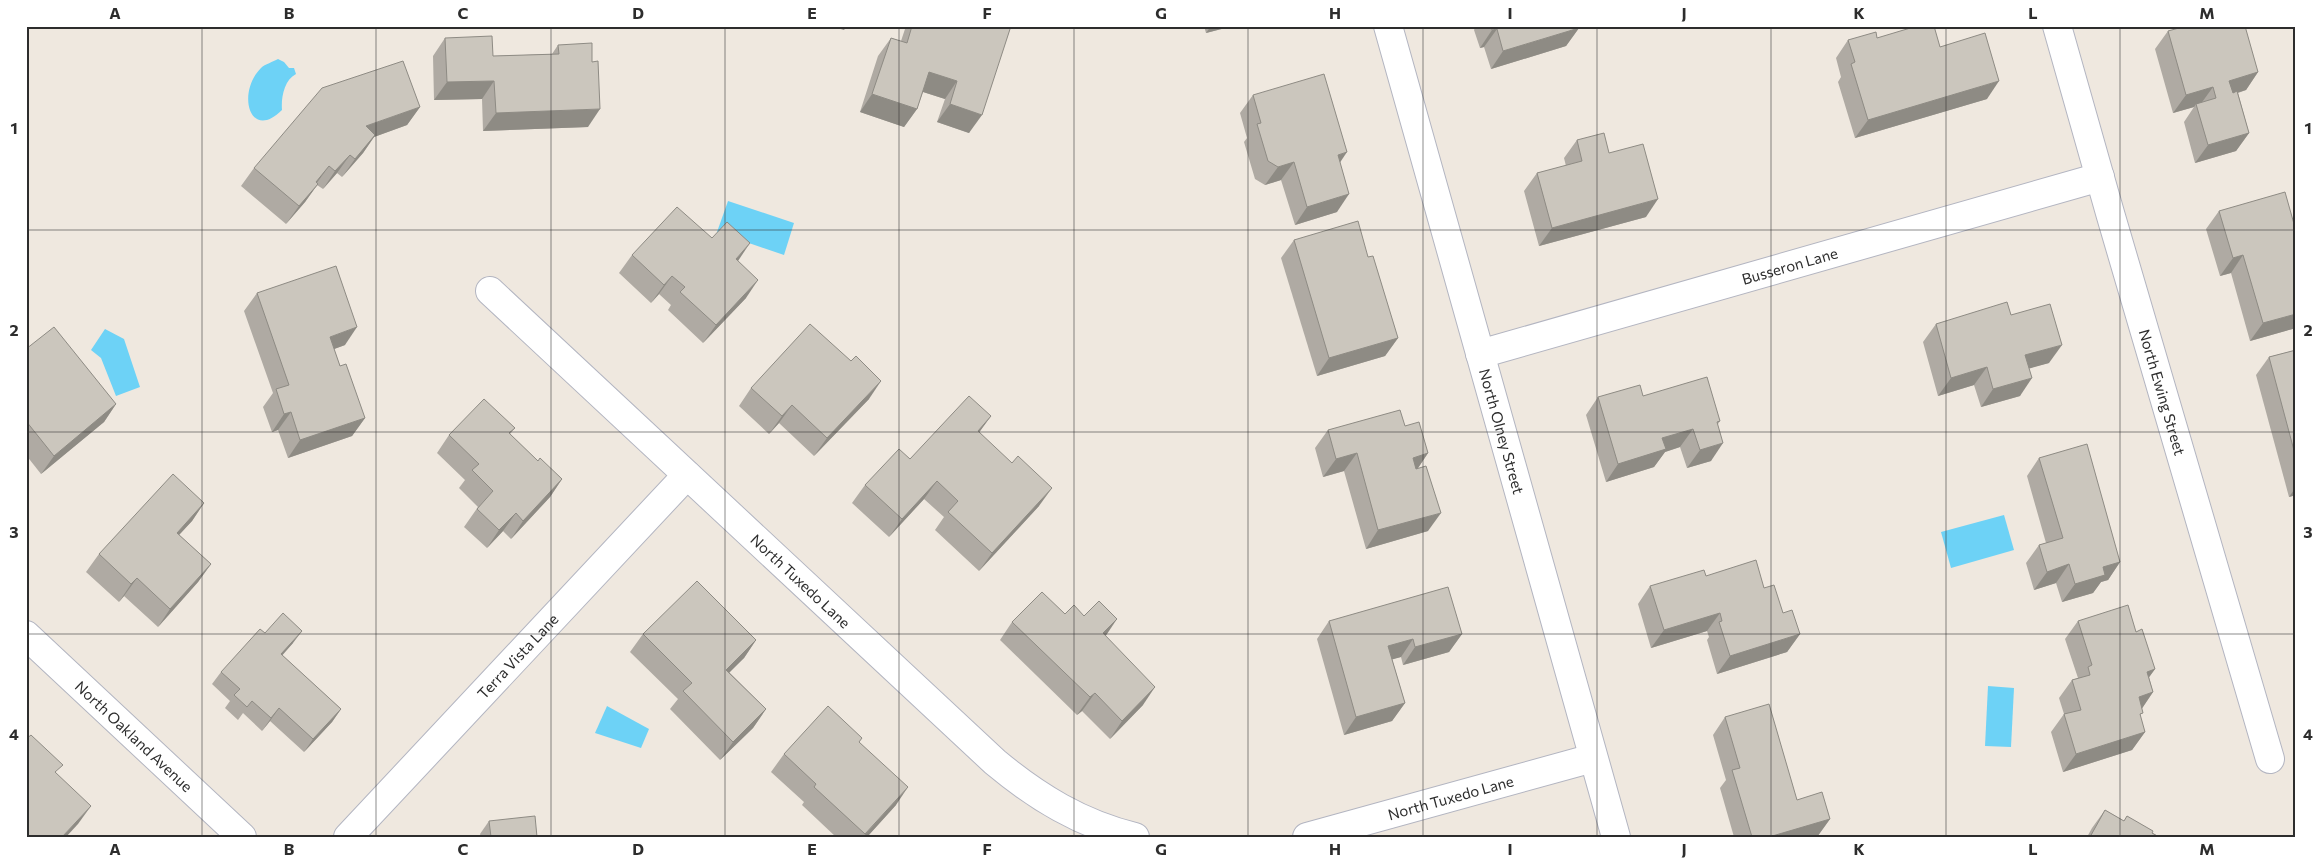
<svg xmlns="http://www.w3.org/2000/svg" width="2322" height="863" font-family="Commissioner,sans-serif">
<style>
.water{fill:#6dd2f6}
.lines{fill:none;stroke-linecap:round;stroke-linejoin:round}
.minor-casing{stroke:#b3b5c1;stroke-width:30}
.minor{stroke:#fff;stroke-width:28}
.wall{fill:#afaaa3}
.shaded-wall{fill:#8e8b84}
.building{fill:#cbc6bd;stroke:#8e8b84}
.grid{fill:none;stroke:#2d2d2d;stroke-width:1;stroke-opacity:0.55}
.labels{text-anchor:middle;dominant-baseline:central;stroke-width:4;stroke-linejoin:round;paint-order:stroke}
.street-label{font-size:15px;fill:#2d2d2d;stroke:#fff}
.neatline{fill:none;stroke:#2d2d2d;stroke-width:2}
.grid-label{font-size:16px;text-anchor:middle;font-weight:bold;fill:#2d2d2d}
</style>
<rect width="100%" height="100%" fill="#efe8df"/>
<g class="water">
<path d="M278,59L284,62L289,68H294L296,74C284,80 281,98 282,110C250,142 236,93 261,68C265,64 273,62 278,59Z"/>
<polygon points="728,201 794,223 784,255 717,232"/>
<polygon points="105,329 124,339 140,387 116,396 101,358 91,350"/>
<polygon points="2004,515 2014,550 1951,568 1941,532"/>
<polygon points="1988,686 2014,688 2011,747 1985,746"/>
<polygon points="607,706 649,729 641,748 595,733"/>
</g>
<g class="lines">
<defs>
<g id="minor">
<path id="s1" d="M1388,26L1616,837"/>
<path id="s2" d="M2057,26L2110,213L2270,759"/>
<path id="s3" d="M490,291L995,762C1037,797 1081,824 1135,837"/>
<path id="s4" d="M1480,354L2100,177"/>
<path id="s5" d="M26,635L242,837"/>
<path id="s6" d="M348,837L687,475"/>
<path id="s7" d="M1307,837L1593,758"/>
</g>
</defs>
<use href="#minor" class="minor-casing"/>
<use href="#minor" class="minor"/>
</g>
<g class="wall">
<polygon points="906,26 1011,26 969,133 937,122 945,99 923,92 917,109 904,127 860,112 878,56 891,38 901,41"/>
<polygon points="1204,26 1233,26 1206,33"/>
<polygon points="1476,26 1578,26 1579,28 1566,46 1491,69 1484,47 1480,48 1474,30"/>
<polygon points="2168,31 2258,72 2246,90 2238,93 2249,133 2236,151 2195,163 2184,122 2194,107 2173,113 2155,49"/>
<polygon points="445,38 493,56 552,54 558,45 588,127 483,131 482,99 434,100 433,56"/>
<polygon points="1877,38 1940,47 1987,99 1855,138 1838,82 1841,77 1836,58 1848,40"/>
<polygon points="1253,95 1340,163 1337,212 1295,225 1281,180 1265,185 1255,179 1244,142 1247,138 1240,113"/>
<polygon points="420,107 407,125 374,137 363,153 342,177 337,173 323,189 317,185 305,202 286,224 241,186 254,168"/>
<polygon points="1577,140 1609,153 1646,217 1539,246 1524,191 1537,173 1566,166 1564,158"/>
<polygon points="2219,211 2296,231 2296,328 2250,341 2231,273 2220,276 2206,229"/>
<polygon points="1294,240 1368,257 1398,338 1385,356 1317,376 1281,258"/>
<polygon points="632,255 738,261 746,298 703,343 668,310 671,305 659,294 651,303 619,273"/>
<polygon points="257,293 345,345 334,349 340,366 365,418 352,436 288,458 278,430 272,432 263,407 273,393 244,311"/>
<polygon points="2011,315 2049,363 2029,368 2020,396 1981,407 1974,385 1938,396 1923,342 1936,324"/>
<polygon points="26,349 116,404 104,422 41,474 26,455"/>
<polygon points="2296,350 2296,495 2289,497 2256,375 2269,357"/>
<polygon points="751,388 869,399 814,456 779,423 769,434 739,406"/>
<polygon points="1643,396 1720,421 1718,424 1711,461 1687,468 1680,447 1665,452 1654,467 1606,482 1586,415 1598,397"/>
<polygon points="991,416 979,432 1039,506 979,571 935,530 944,517 924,499 889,537 852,503 865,485 910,459"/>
<polygon points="1405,426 1428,453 1418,468 1428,531 1366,549 1344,471 1323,477 1315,448 1328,430"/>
<polygon points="515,428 510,434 538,461 562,479 550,497 511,539 503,531 487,548 464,527 478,507 459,488 465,480 437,453 449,435"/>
<polygon points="2039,458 2120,562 2108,580 2101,582 2093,593 2062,602 2056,583 2034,590 2026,563 2039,545 2046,543 2027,476"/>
<polygon points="204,503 192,521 179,535 211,564 198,582 158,627 124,596 119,602 86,572 99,554"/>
<polygon points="1706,576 1764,588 1783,613 1800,634 1787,652 1717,674 1707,640 1709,637 1707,631 1651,648 1638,604 1650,586"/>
<polygon points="1065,614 1105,636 1143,705 1110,739 1082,711 1077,715 1000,640 1012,622"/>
<polygon points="1329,621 1462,634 1449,652 1403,665 1401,657 1392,659 1405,703 1392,721 1344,735 1317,639"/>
<polygon points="2078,621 2136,632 2155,669 2149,677 2153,692 2142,708 2140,717 2145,732 2132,750 2063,772 2051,732 2064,714 2059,698 2072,680 2078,678 2065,639"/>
<polygon points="265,633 293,643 282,655 341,709 332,722 304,752 270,721 262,731 243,713 238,720 225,708 230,701 212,684 221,672"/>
<polygon points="643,634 756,640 744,658 729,672 766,709 753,728 720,760 670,709 678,699 630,652"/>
<polygon points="1725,717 1797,800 1830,819 1817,837 1734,837 1720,788 1726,780 1713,735"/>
<polygon points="859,742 896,805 867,837 836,837 802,805 804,802 771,772 784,754"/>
<polygon points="2105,810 2124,821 2127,816 2159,837 2087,837 2092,828"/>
<polygon points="489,821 537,837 481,837 480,834"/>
</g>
<g class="shaded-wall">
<polygon points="831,26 847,26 844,30"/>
<polygon points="1211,26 1233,26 1206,33"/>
<polygon points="1238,26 1245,26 1237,29"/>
<polygon points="1579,28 1566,46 1491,69 1503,51"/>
<polygon points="1497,29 1484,47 1480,48 1492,30"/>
<polygon points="929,72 957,81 945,99 917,90"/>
<polygon points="2258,72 2246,90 2217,99 2229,81"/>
<polygon points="494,81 482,99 434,100 447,82"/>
<polygon points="1999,81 1987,99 1855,138 1868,120"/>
<polygon points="2213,87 2200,105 2196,104 2194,107 2173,113 2186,95"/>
<polygon points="872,94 917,109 904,127 860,112"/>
<polygon points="950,104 982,115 969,133 937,122"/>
<polygon points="420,107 407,125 374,137 363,153 342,177 355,159 366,126"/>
<polygon points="600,109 588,127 483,131 496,113"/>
<polygon points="2249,133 2236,151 2195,163 2208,145"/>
<polygon points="1347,152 1335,170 1338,155"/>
<polygon points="350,155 337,173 323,189 335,171"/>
<polygon points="1294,162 1281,180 1265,185 1278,167"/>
<polygon points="329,166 316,184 316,182"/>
<polygon points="318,184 305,202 286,224 299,206"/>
<polygon points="1349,194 1337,212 1295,225 1307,207"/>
<polygon points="1658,199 1646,217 1539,246 1552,228"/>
<polygon points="750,243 738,261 736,259"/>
<polygon points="2243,255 2231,273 2220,276 2233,258"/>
<polygon points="672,276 659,294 651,303 664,285"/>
<polygon points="758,280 746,298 703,343 716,325"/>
<polygon points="2296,314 2296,328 2250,341 2263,323"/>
<polygon points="357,327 345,345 318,355 330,337"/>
<polygon points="1398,338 1385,356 1317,376 1329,358"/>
<polygon points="2062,345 2049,363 2013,373 2025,355"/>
<polygon points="1987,367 1974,385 1938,396 1951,378"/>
<polygon points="2032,378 2020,396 1981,407 1993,389"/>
<polygon points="881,381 869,399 814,456 827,438"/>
<polygon points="116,404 104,422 41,474 54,456"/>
<polygon points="792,405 779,423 769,434 782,416"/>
<polygon points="291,412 278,430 272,432 284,414"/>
<polygon points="991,416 978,434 978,431"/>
<polygon points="365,418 352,436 288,458 300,440"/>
<polygon points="1693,429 1680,447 1665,452 1654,467 1606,482 1618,464 1662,438"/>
<polygon points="1723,443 1711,461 1687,468 1700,450"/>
<polygon points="1357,453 1344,471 1323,477 1336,459"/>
<polygon points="1428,453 1416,471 1413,458"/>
<polygon points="562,479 550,497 511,539 523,521"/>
<polygon points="937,481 924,499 889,537 902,519"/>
<polygon points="2296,487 2296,495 2289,497"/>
<polygon points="1052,488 1039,506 979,571 992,553"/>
<polygon points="204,503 192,521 164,551 177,533"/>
<polygon points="516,513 503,531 487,548 499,530"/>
<polygon points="1441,513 1428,531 1366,549 1378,530"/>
<polygon points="2120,562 2108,580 2101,582 2093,593 2062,602 2075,584 2103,567"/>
<polygon points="211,564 198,582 158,627 170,609"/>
<polygon points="2069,564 2056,583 2034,590 2047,572"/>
<polygon points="137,578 124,596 119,602 131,584"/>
<polygon points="1720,613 1707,631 1651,648 1664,630"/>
<polygon points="1117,619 1105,637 1103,633"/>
<polygon points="302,631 293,643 272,667 281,654"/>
<polygon points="1462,634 1449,652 1403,665 1415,647"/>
<polygon points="1800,634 1787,652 1717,674 1730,656"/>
<polygon points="1413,639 1401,657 1376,664 1388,646"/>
<polygon points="756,640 744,658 714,688 726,670"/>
<polygon points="2155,669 2142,687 2147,672"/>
<polygon points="1155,687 1143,705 1110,739 1122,721"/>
<polygon points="2153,692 2141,710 2139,697"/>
<polygon points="1095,693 1082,711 1077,715 1090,697"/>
<polygon points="1405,703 1392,721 1344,735 1356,717"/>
<polygon points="279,708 270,721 262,731 271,718"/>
<polygon points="341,709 332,722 304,752 313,739"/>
<polygon points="766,709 753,728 720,760 733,742"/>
<polygon points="2145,732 2132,750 2063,772 2076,754"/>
<polygon points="908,787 896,805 867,837 863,837"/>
<polygon points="91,806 78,824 66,837 62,837"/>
<polygon points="1830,819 1817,837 1769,837"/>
</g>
<g class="building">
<polygon points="912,26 1011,26 982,115 950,104 957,81 929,72 917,109 872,94 891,38 907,43"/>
<polygon points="1491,26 1578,26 1579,28 1503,51 1497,29 1492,30"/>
<polygon points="1917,26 1934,26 1940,47 1985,33 1999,81 1868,120 1851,64 1855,62 1848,40 1876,32 1877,38"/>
<polygon points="2186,26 2245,26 2258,72 2229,81 2233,93 2237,91 2249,133 2208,145 2196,104 2216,98 2213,87 2186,95 2168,31"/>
<polygon points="492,36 493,56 559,54 558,45 592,43 592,62 598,61 600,109 496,113 494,81 447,82 445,38"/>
<polygon points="403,61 420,107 366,126 375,135 355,159 350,155 335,171 329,166 316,182 318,184 299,206 254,168 322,88"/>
<polygon points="1324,74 1347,152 1338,155 1349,194 1307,207 1294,162 1278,167 1268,161 1257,124 1261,123 1253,95"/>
<polygon points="1604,133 1609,153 1643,144 1658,199 1552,228 1537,173 1582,161 1577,140"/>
<polygon points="2285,192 2296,231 2296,314 2263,323 2243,255 2233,258 2219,211"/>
<polygon points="677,207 712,238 727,222 750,243 736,259 758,280 716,325 680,292 685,287 672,276 664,285 632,255"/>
<polygon points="1358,221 1368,257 1373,256 1398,338 1329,358 1294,240"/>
<polygon points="336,266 357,327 330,337 340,366 346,364 365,418 300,440 291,412 284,414 276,389 289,385 257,293"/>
<polygon points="2007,302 2011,315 2050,304 2062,345 2025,355 2032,378 1993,389 1987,367 1951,378 1936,324"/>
<polygon points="810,324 851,361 856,356 881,381 827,438 792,405 782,416 751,388"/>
<polygon points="54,327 116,404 54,456 26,421 26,349"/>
<polygon points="2296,350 2296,458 2269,357"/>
<polygon points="1707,377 1720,421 1717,422 1723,443 1700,450 1693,429 1662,438 1666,449 1618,464 1598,397 1640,385 1643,396"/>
<polygon points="969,396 991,416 978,431 1012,463 1018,456 1052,488 992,553 948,512 958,501 937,481 902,519 865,485 899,449 910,459"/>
<polygon points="484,399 515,428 509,433 538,461 540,458 562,479 523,521 516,513 499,530 477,509 493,491 472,470 479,464 449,435"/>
<polygon points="1400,410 1405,426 1419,422 1428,453 1413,458 1416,469 1426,466 1441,513 1378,530 1357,453 1336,459 1328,430"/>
<polygon points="2087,444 2120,562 2103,567 2105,575 2075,584 2069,564 2047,572 2039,545 2063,538 2039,458"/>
<polygon points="173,474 204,503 177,533 211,564 170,609 137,578 131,584 99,554"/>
<polygon points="1756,560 1764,588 1774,585 1783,613 1792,610 1800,634 1730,656 1719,622 1722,621 1720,613 1664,630 1650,586 1704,570 1706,576"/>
<polygon points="697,581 756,640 726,670 766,709 733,742 683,691 692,683 643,634"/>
<polygon points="1448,587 1462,634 1415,647 1413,639 1388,646 1405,703 1356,717 1329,621"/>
<polygon points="1042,592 1065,614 1074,605 1084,616 1099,601 1117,619 1103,633 1155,687 1122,721 1095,693 1090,697 1012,622"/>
<polygon points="2128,605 2136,632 2142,629 2155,669 2147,672 2153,692 2139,697 2143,713 2140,714 2145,732 2076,754 2064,714 2081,710 2072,680 2090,675 2088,667 2092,665 2078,621"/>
<polygon points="283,613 302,631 281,654 341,709 313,739 279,708 271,718 252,701 247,707 234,695 240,689 221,672 260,629 265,633"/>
<polygon points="1769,704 1797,800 1822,792 1830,819 1769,837 1752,837 1732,770 1740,768 1725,717"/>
<polygon points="828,706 862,738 859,742 908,787 865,834 814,787 816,784 784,754"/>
<polygon points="31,735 63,765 55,772 91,806 62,837 26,837 26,739"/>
<polygon points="2105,810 2124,821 2127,816 2153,831 2152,833 2159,837 2090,837"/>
<polygon points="535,816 537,837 491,837 489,821"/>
</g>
<path class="grid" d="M202,26V837M376,26V837M551,26V837M725,26V837M899,26V837M1074,26V837M1248,26V837M1423,26V837M1597,26V837M1771,26V837M1946,26V837M2120,26V837M26,230H2296M26,432H2296M26,634H2296"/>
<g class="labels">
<g class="street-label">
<text stroke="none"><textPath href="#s4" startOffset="322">Busseron Lane</textPath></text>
<text stroke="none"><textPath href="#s2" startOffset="381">North Ewing Street</textPath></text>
<text stroke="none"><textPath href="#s1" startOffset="421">North Olney Street</textPath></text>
<text stroke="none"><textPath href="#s3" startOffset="425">North Tuxedo Lane</textPath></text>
<text stroke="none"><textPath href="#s6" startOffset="248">Terra Vista Lane</textPath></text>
<text stroke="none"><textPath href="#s5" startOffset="148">North Oakland Avenue</textPath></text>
<text stroke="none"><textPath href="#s7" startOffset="149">North Tuxedo Lane</textPath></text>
</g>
</g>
<rect width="2322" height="863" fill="none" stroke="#ffffff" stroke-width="55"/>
<rect x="28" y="28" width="2266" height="808" class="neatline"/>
<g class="grid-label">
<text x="115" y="19">A</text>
<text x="289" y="19">B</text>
<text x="463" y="19">C</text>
<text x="638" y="19">D</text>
<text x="812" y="19">E</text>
<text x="987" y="19">F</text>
<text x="1161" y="19">G</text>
<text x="1335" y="19">H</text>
<text x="1510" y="19">I</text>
<text x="1684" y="19">J</text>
<text x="1859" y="19">K</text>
<text x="2033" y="19">L</text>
<text x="2207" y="19">M</text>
<text x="14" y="134">1</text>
<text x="2308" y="134">1</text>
<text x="14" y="336">2</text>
<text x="2308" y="336">2</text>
<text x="14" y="538">3</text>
<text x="2308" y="538">3</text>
<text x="14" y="740">4</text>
<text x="2308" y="740">4</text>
<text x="115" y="855">A</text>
<text x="289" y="855">B</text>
<text x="463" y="855">C</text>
<text x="638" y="855">D</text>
<text x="812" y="855">E</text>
<text x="987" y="855">F</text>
<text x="1161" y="855">G</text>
<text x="1335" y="855">H</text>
<text x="1510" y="855">I</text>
<text x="1684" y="855">J</text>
<text x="1859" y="855">K</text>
<text x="2033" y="855">L</text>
<text x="2207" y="855">M</text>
</g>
</svg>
